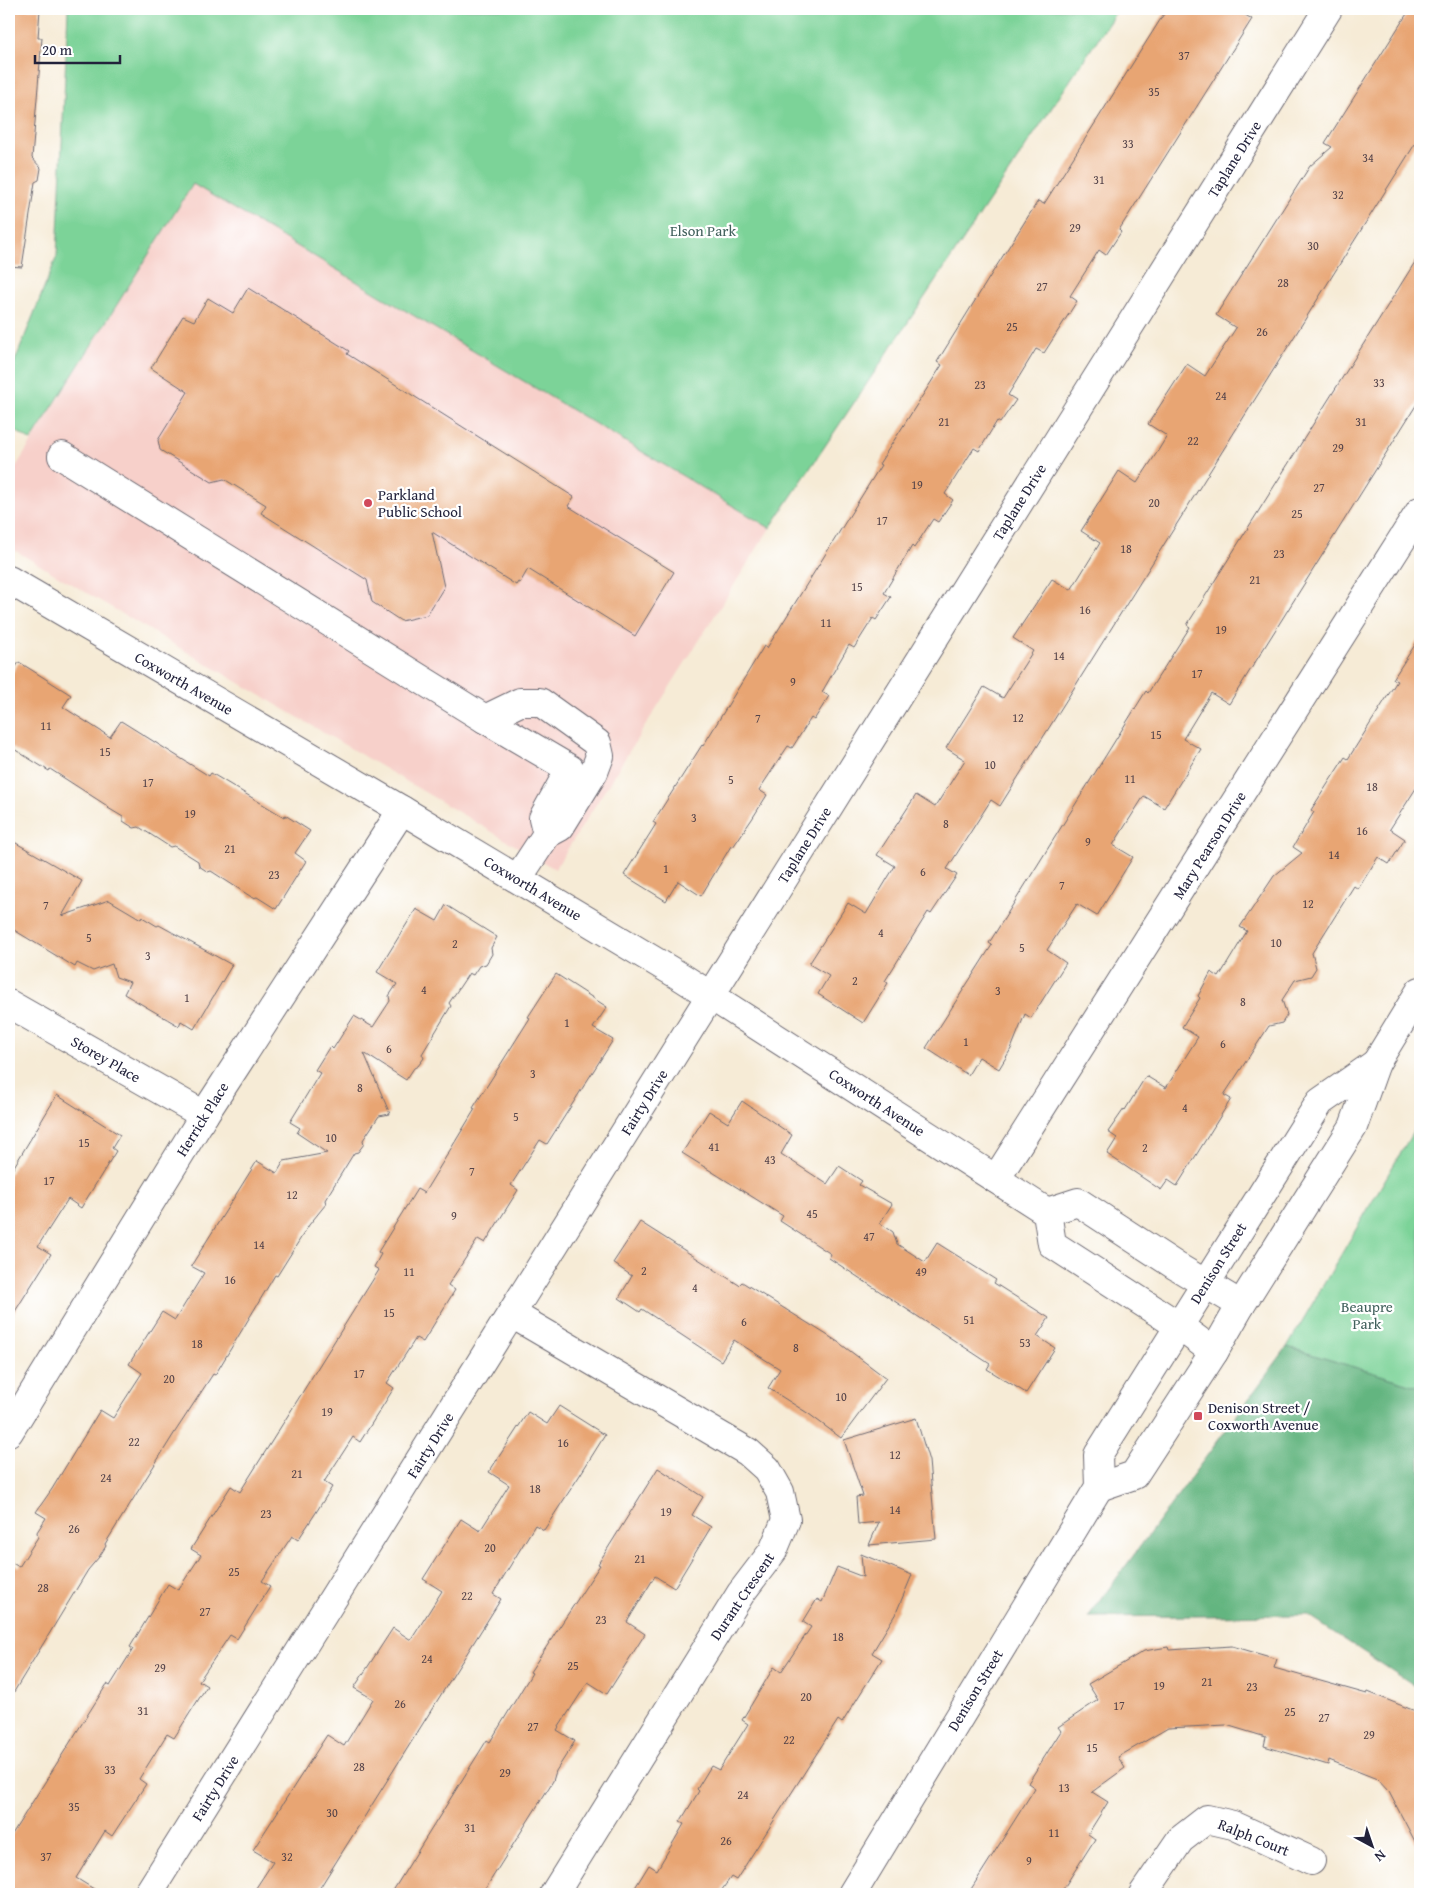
<svg xmlns="http://www.w3.org/2000/svg" width="1429" height="1903" font-family="'Gentium Book Plus',serif">
<style>
.built{fill:#f7d0ca}
.green{fill:#7bd398;stroke:#4e7a6a}
.forest{fill:#64b580;stroke:#436c5e}
.building{fill:#e8a573}
.lines{fill:none;stroke-linecap:round;stroke-linejoin:round}
.minor-casing{stroke:#6c6871;stroke-width:30}
.minor{stroke:#fff;stroke-width:28}
.poi-dot{fill:#d1495b;stroke:#fff;stroke-width:2}
.labels{text-anchor:middle;dominant-baseline:central;stroke-width:4.5;stroke-linejoin:round;paint-order:stroke}
.number-label{font-size:12px;fill:#544349}
.street-label{font-size:15px;fill:#22223b;stroke:#fff}
.park-label{font-size:15px;fill:#41605c;stroke:#fff}
.poi-label{font-size:15px;fill:#22223b;stroke:#fff;text-anchor:start}
</style>
<rect width="100%" height="100%" fill="#fff"/>
<filter id="ink" filterUnits="userSpaceOnUse"><feTurbulence type="fractalNoise" baseFrequency=".02" numOctaves="2"/><feDisplacementMap in="SourceGraphic" scale="10" xChannelSelector="R" yChannelSelector="G"/><feConvolveMatrix kernelMatrix="1 2 1 2 8 2 1 2 1" color-interpolation-filters="sRGB"/></filter>
<filter id="wash" filterUnits="userSpaceOnUse"><feTurbulence type="fractalNoise" baseFrequency=".0096" numOctaves="4" result="noise"/><feDisplacementMap in="SourceGraphic" scale="20" xChannelSelector="R" yChannelSelector="G"/><feGaussianBlur stdDeviation="1.12" result="paint"/><feColorMatrix in="noise" values="0 0 0 0 0 0 0 0 0 0 0 0 0 0 0 0 0 1.4 0 .05"/><feComposite in="paint" operator="in"/></filter>
<g filter="url(#wash)">
<rect width="100%" height="100%" fill="#f6ebd6"/>
<polygon class="built" points="193,184 770,528 555,869 9,547 9,478"/>
<g class="green">
<polygon points="68,9 1118,9 770,528 193,184 31,441 9,426 9,376 57,256"/>
<polygon points="1420,1120 1420,1387 1287,1347"/>
</g>
<polygon class="forest" points="1287,1347 1420,1387 1420,1689 1307,1615 1088,1617"/>
<g id="blocks">
<g class="building">
<polygon points="9,9 40,9 38,38 42,38 32,158 41,168 39,180 35,182 22,267 9,266"/>
<polygon points="1167,9 1235,9 1252,19 1119,230 1121,232 1106,255 1099,250 1070,296 1077,301 1044,353 1036,349 1008,395 1016,400 1000,423 997,421 979,451 974,448 945,494 953,500 938,522 933,519 914,548 912,546 884,593 891,597 876,620 873,618 854,648 849,645 822,692 829,696 814,720 811,718 792,748 788,746 759,790 767,795 752,819 733,847 731,846 701,896 678,881 666,901 624,875 656,824 653,822 702,745 703,746 764,646 767,648 881,465 879,464 942,365 937,362 994,270 1038,201 1044,204"/>
<polygon points="1410,9 1420,9 1420,136 1000,806 991,800 947,869 957,875 931,914 928,912 885,981 888,983 863,1023 818,994 829,976 809,964 848,903 866,914 895,866 877,855 916,795 935,807 965,760 946,748 984,687 1003,698 1033,651 1013,638 1052,579 1071,590 1100,543 1081,531 1119,471 1137,483 1156,454 1167,436 1148,424 1187,364 1205,376 1236,328 1216,315 1310,166 1332,147 1325,143"/>
<polygon points="1420,254 1420,399 1229,704 1211,693 1183,739 1201,749 1164,808 1144,796 1113,845 1133,857 1097,916 1077,904 1047,950 1066,963 1031,1018 1025,1014 1011,1049 999,1069 979,1057 968,1075 926,1048 992,945 989,943 1146,691 1148,693 1190,627 1187,625"/>
<polygon points="248,288 349,351 347,354 574,497 568,506 674,572 635,636 528,569 520,583 518,582 516,585 432,532 444,587 427,615 401,621 372,602 367,580 261,513 266,505 224,479 212,482 160,450 158,440 188,392 151,368 183,316 194,321 208,298 233,313"/>
<polygon points="1420,637 1420,782 1390,829 1405,839 1389,864 1378,857 1358,889 1354,886 1312,953 1316,968 1311,976 1295,980 1282,1000 1287,1015 1282,1023 1269,1026 1224,1095 1231,1099 1177,1186 1168,1180 1161,1190 1107,1154 1117,1138 1108,1132 1124,1109 1125,1110 1146,1076 1166,1088 1198,1037 1182,1027 1200,998 1198,996 1211,972 1219,977 1247,931 1240,927 1274,876 1302,853 1293,847 1314,812 1311,810 1345,757 1348,759 1397,681 1393,679"/>
<polygon points="19,662 71,695 63,707 110,737 121,721 209,776 211,773 284,817 285,815 310,831 295,853 306,861 276,909 257,897 253,898 211,871 208,872 199,866 198,861 174,846 170,847 139,827 134,828 123,821 123,817 108,808 109,807 50,769 49,771 9,746 9,678"/>
<polygon points="9,839 82,881 62,916 109,900 141,919 142,917 157,926 159,925 232,965 194,1029 181,1021 179,1026 124,994 130,982 116,977 112,964 93,971 77,963 75,967 9,927"/>
<polygon points="446,905 497,937 491,948 492,954 486,964 479,966 473,975 469,973 449,1003 451,1006 422,1054 424,1058 418,1066 414,1068 406,1080 364,1053 390,1114 379,1116 363,1140 364,1144 358,1152 354,1153 325,1200 326,1204 309,1225 277,1276 275,1275 215,1375 213,1374 175,1432 105,1544 106,1546 99,1557 88,1570 9,1700 9,1561 19,1567 38,1537 37,1532 46,1518 36,1512 52,1489 100,1410 113,1418 142,1373 129,1364 162,1312 175,1320 204,1273 191,1266 257,1161 277,1173 284,1161 327,1153 297,1133 300,1128 290,1122 320,1073 315,1070 330,1046 333,1049 354,1016 373,1027 390,1001 389,996 397,984 377,972 416,909 437,921"/>
<polygon points="556,974 607,1007 593,1028 613,1040 547,1144 540,1140 511,1185 518,1190 485,1243 478,1239 448,1285 455,1290 423,1342 416,1338 387,1383 394,1388 360,1442 353,1437 324,1482 332,1487 315,1514 298,1540 292,1536 262,1581 270,1586 237,1639 230,1635 199,1681 207,1686 174,1738 167,1734 139,1779 146,1784 112,1836 105,1831 76,1878 102,1894 9,1894 9,1839 107,1684 110,1686 133,1649 130,1647 168,1584 178,1590 201,1555 191,1549 231,1486 240,1492 379,1270 374,1267 381,1254 378,1252 417,1189 424,1193 475,1109 473,1108 530,1018 528,1017"/>
<polygon points="57,1095 120,1135 112,1148 116,1151 81,1208 68,1199 38,1246 51,1254 9,1321 9,1175"/>
<polygon points="742,1101 792,1135 781,1154 827,1184 839,1166 862,1181 859,1185 892,1204 880,1223 893,1232 897,1244 925,1262 937,1243 996,1280 994,1283 1049,1318 1037,1336 1055,1348 1026,1393 987,1369 990,1364 829,1258 831,1254 780,1221 783,1216 682,1153 709,1111 728,1123"/>
<polygon points="640,1222 739,1285 742,1282 838,1342 886,1378 841,1438 809,1414 768,1388 780,1369 734,1340 721,1361 642,1309 640,1312 619,1298 632,1276 613,1263"/>
<polygon points="559,1406 605,1435 580,1475 544,1530 535,1525 493,1594 501,1599 316,1894 252,1894 273,1862 253,1850 327,1735 344,1746 373,1699 354,1688 393,1628 411,1640 442,1591 423,1579 461,1519 480,1531 509,1485 489,1472 528,1412 547,1424"/>
<polygon points="916,1418 929,1461 936,1539 869,1545 879,1522 858,1524 856,1497 863,1496 844,1440"/>
<polygon points="658,1468 703,1497 692,1515 711,1527 674,1588 655,1576 627,1622 645,1634 607,1694 588,1682 557,1730 575,1741 556,1771 553,1781 482,1894 391,1894 487,1740 490,1742 532,1673 530,1672 600,1565 598,1564"/>
<polygon points="861,1554 912,1575 896,1613 872,1653 882,1659 842,1723 838,1720 736,1880 731,1877 719,1894 631,1894 649,1865 657,1870 684,1824 680,1822 699,1791 697,1789 711,1766 719,1770 748,1724 742,1720 774,1667 781,1672 811,1627 803,1622 817,1599 822,1602 837,1567 863,1577"/>
<polygon points="1232,1646 1277,1659 1274,1668 1367,1694 1368,1692 1420,1713 1420,1851 1389,1792 1377,1779 1329,1760 1328,1765 1264,1746 1266,1737 1226,1725 1168,1728 1118,1757 1125,1768 1092,1792 1108,1802 1088,1834 1095,1839 1060,1894 968,1894 1035,1788 1028,1783 1061,1731 1058,1727 1098,1700 1088,1684 1144,1651 1168,1647 1169,1650"/>
</g>
</g>
</g>
<g filter="url(#ink)">
<use href="#blocks" fill-opacity="0" stroke="#6c6871" stroke-width="1"/>
<g class="lines">
<defs>
<g id="minor">
<polyline points="62,456 485,719 520,702 540,702 597,743 600,756 594,772 560,827 547,834 518,878"/>
<polyline points="9,580 402,810 683,978 1047,1212 1052,1244 1179,1326 1214,1352"/>
<polyline points="485,719 570,769 543,818 547,834"/>
<polyline points="9,1004 204,1115"/>
<polyline points="996,1179 1420,511"/>
<polyline points="1047,1212 1078,1202 1176,1266 1241,1305"/>
<polyline points="512,1314 748,1452 767,1469 780,1492 786,1520 773,1551 741,1593 554,1894"/>
<polyline points="9,1432 204,1115 402,810"/>
<polyline points="1099,1487 1134,1475 1214,1352 1241,1305 1353,1127 1376,1063 1420,991"/>
<polyline points="148,1894 1328,9"/>
<polyline points="852,1894 1099,1487 1098,1455 1320,1102 1376,1063"/>
<polyline points="1143,1894 1180,1840 1207,1819 1233,1825 1311,1861"/>
</g>
</defs>
<use href="#minor" class="minor-casing"/>
<use href="#minor" class="minor"/>
</g>
</g>
<g class="poi-dot">
<circle cx="368" cy="503" r="5"/>
<rect x="1193" y="1411" width="10" height="10" rx="2.5"/>
</g>
<g class="labels">
<g class="number-label">
<text x="1184" y="55">37</text>
<text x="1154" y="91">35</text>
<text x="1128" y="143">33</text>
<text x="1368" y="157">34</text>
<text x="1099" y="179">31</text>
<text x="1338" y="194">32</text>
<text x="1075" y="227">29</text>
<text x="1313" y="245">30</text>
<text x="1283" y="282">28</text>
<text x="1042" y="286">27</text>
<text x="1012" y="326">25</text>
<text x="1262" y="331">26</text>
<text x="1379" y="382">33</text>
<text x="980" y="384">23</text>
<text x="1221" y="395">24</text>
<text x="944" y="421">21</text>
<text x="1361" y="421">31</text>
<text x="1193" y="440">22</text>
<text x="1338" y="447">29</text>
<text x="917" y="484">19</text>
<text x="1319" y="487">27</text>
<text x="1154" y="502">20</text>
<text x="1297" y="513">25</text>
<text x="882" y="520">17</text>
<text x="1126" y="548">18</text>
<text x="1279" y="553">23</text>
<text x="1255" y="579">21</text>
<text x="857" y="586">15</text>
<text x="1085" y="609">16</text>
<text x="826" y="622">11</text>
<text x="1221" y="629">19</text>
<text x="1059" y="655">14</text>
<text x="1197" y="673">17</text>
<text x="793" y="681">9</text>
<text x="1018" y="717">12</text>
<text x="758" y="718">7</text>
<text x="46" y="725">11</text>
<text x="1156" y="734">15</text>
<text x="105" y="751">15</text>
<text x="990" y="764">10</text>
<text x="1130" y="778">11</text>
<text x="731" y="779">5</text>
<text x="148" y="782">17</text>
<text x="1372" y="786">18</text>
<text x="190" y="813">19</text>
<text x="694" y="817">3</text>
<text x="946" y="823">8</text>
<text x="1362" y="830">16</text>
<text x="1088" y="841">9</text>
<text x="230" y="848">21</text>
<text x="1334" y="854">14</text>
<text x="666" y="868">1</text>
<text x="923" y="871">6</text>
<text x="274" y="874">23</text>
<text x="1062" y="885">7</text>
<text x="1308" y="903">12</text>
<text x="46" y="905">7</text>
<text x="881" y="932">4</text>
<text x="89" y="937">5</text>
<text x="1276" y="942">10</text>
<text x="455" y="943">2</text>
<text x="1022" y="947">5</text>
<text x="148" y="955">3</text>
<text x="855" y="980">2</text>
<text x="424" y="989">4</text>
<text x="998" y="990">3</text>
<text x="187" y="997">1</text>
<text x="1243" y="1001">8</text>
<text x="567" y="1022">1</text>
<text x="966" y="1041">1</text>
<text x="1223" y="1043">6</text>
<text x="389" y="1048">6</text>
<text x="533" y="1073">3</text>
<text x="360" y="1087">8</text>
<text x="1185" y="1107">4</text>
<text x="516" y="1116">5</text>
<text x="331" y="1137">10</text>
<text x="84" y="1142">15</text>
<text x="714" y="1146">41</text>
<text x="1145" y="1147">2</text>
<text x="770" y="1159">43</text>
<text x="472" y="1171">7</text>
<text x="49" y="1180">17</text>
<text x="292" y="1194">12</text>
<text x="812" y="1213">45</text>
<text x="454" y="1215">9</text>
<text x="869" y="1236">47</text>
<text x="259" y="1244">14</text>
<text x="644" y="1270">2</text>
<text x="409" y="1271">11</text>
<text x="921" y="1271">49</text>
<text x="230" y="1279">16</text>
<text x="695" y="1287">4</text>
<text x="389" y="1312">15</text>
<text x="969" y="1319">51</text>
<text x="744" y="1321">6</text>
<text x="1025" y="1342">53</text>
<text x="197" y="1343">18</text>
<text x="796" y="1347">8</text>
<text x="359" y="1373">17</text>
<text x="169" y="1378">20</text>
<text x="841" y="1396">10</text>
<text x="327" y="1411">19</text>
<text x="134" y="1441">22</text>
<text x="563" y="1442">16</text>
<text x="895" y="1454">12</text>
<text x="297" y="1473">21</text>
<text x="106" y="1477">24</text>
<text x="535" y="1488">18</text>
<text x="895" y="1509">14</text>
<text x="666" y="1511">19</text>
<text x="266" y="1513">23</text>
<text x="74" y="1528">26</text>
<text x="490" y="1547">20</text>
<text x="640" y="1558">21</text>
<text x="234" y="1571">25</text>
<text x="43" y="1587">28</text>
<text x="467" y="1595">22</text>
<text x="205" y="1611">27</text>
<text x="601" y="1619">23</text>
<text x="838" y="1636">18</text>
<text x="427" y="1658">24</text>
<text x="573" y="1665">25</text>
<text x="160" y="1667">29</text>
<text x="1207" y="1681">21</text>
<text x="1159" y="1685">19</text>
<text x="1252" y="1686">23</text>
<text x="806" y="1696">20</text>
<text x="400" y="1703">26</text>
<text x="1119" y="1705">17</text>
<text x="143" y="1710">31</text>
<text x="1290" y="1711">25</text>
<text x="1324" y="1717">27</text>
<text x="533" y="1726">27</text>
<text x="1369" y="1734">29</text>
<text x="789" y="1739">22</text>
<text x="1092" y="1747">15</text>
<text x="359" y="1766">28</text>
<text x="110" y="1769">33</text>
<text x="505" y="1772">29</text>
<text x="1064" y="1787">13</text>
<text x="743" y="1794">24</text>
<text x="74" y="1806">35</text>
<text x="332" y="1812">30</text>
<text x="470" y="1827">31</text>
<text x="1054" y="1832">11</text>
<text x="726" y="1840">26</text>
<text x="46" y="1856">37</text>
<text x="287" y="1856">32</text>
<text x="1029" y="1860">9</text>
</g>
<g class="street-label">
<text transform="translate(1234 159) rotate(-58)">Taplane Drive</text>
<text transform="translate(1019 502) rotate(-58)">Taplane Drive</text>
<text transform="translate(184 683) rotate(30)">Coxworth Avenue</text>
<text transform="translate(804 845) rotate(-58)">Taplane Drive</text>
<text transform="translate(1209 845) rotate(-58)">Mary Pearson Drive</text>
<text transform="translate(533 888) rotate(31)">Coxworth Avenue</text>
<text transform="translate(106 1059) rotate(30)">Storey Place</text>
<text transform="translate(644 1102) rotate(-58)">Fairty Drive</text>
<text transform="translate(877 1102) rotate(33)">Coxworth Avenue</text>
<text transform="translate(202 1119) rotate(-58)">Herrick Place</text>
<text transform="translate(1218 1263) rotate(-58)">Denison Street</text>
<text transform="translate(430 1445) rotate(-58)">Fairty Drive</text>
<text transform="translate(742 1596) rotate(-56)">Durant Crescent</text>
<text transform="translate(975 1690) rotate(-59)">Denison Street</text>
<text transform="translate(215 1788) rotate(-58)">Fairty Drive</text>
<text transform="translate(1254 1837) rotate(22)">Ralph Court</text>
</g>
<g class="park-label">
<text x="703" y="230">Elson Park</text>
<text x="1367" y="1306">Beaupre<tspan x="1367" dy="17">Park</tspan></text>
</g>
<g class="poi-label">
<text x="378" y="494">Parkland<tspan x="378" dy="17">Public School</tspan></text>
<text x="1208" y="1407">Denison Street /<tspan x="1208" dy="17">Coxworth Avenue</tspan></text>
</g>
</g>
<rect width="1429" height="1903" fill="none" stroke="#fff" stroke-width="30"/>
<g transform="translate(1372 1846) rotate(140)" stroke="#ffffff" stroke-width="4" paint-order="stroke">
<path d="M0-4L9 19L0 12L-9 19Z" fill="#22223b"/>
<text y="-8" font-size="14" font-weight="bold" text-anchor="middle" fill="#22223b">N</text>
</g>
<path d="M35 55v8h85v-8" fill="none" stroke="#22223b" stroke-width="2.5"/>
<text x="42" y="55" font-size="15" fill="#22223b" stroke="#ffffff" stroke-width="4" paint-order="stroke">20 m</text>
</svg>
